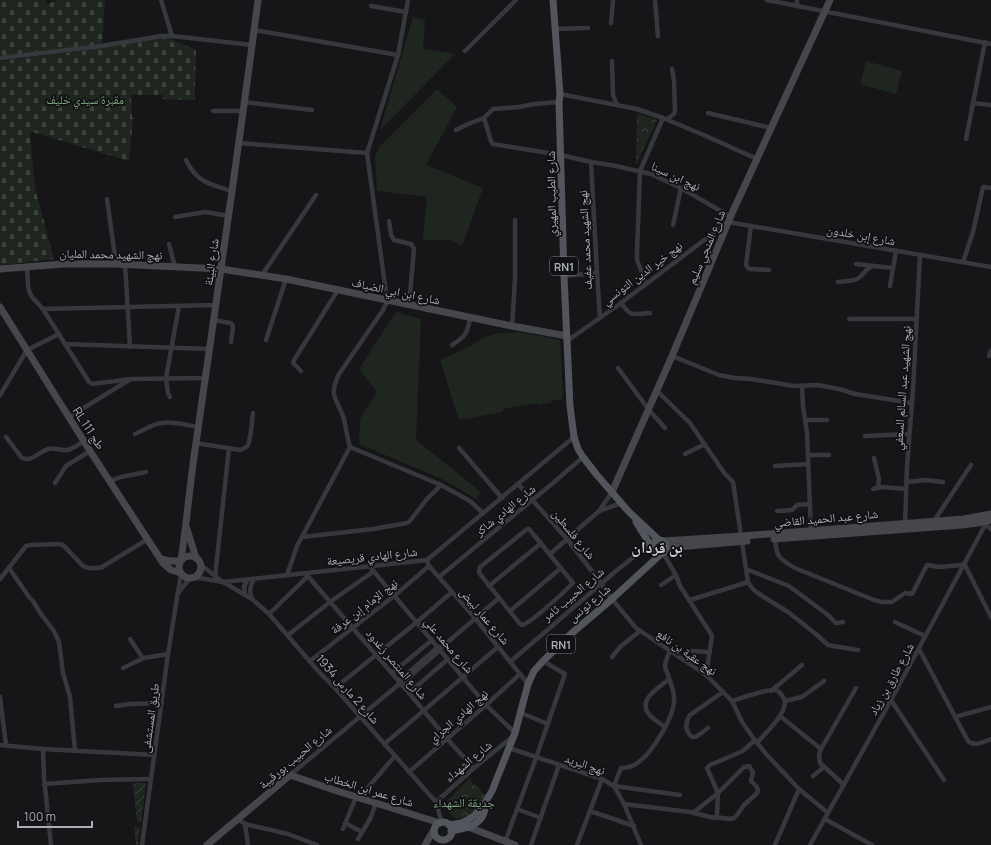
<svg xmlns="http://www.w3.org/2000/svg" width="991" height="845" font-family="Manrope,'Noto Naskh Arabic',sans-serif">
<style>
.grass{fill:#1e261f}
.forest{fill:url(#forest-crowns)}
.cemetery{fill:url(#cemetery-stones)}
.garden{fill:url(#garden-furrows)}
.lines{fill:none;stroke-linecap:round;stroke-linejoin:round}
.street{stroke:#37383d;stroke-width:4.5}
.secondary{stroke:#45474d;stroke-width:7}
.primary{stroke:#53555c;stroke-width:7}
.labels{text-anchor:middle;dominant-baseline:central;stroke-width:3.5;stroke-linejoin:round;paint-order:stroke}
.shield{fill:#111113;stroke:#7b7e86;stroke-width:1}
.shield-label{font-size:11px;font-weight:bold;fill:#a8adb8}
.park-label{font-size:12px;fill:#7fa381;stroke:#111113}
.street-label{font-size:12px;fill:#a8adb8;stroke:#111113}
.district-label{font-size:16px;font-weight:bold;fill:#c9ccd4;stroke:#111113}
</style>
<defs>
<pattern id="forest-crowns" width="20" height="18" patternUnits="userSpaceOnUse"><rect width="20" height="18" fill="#1e261f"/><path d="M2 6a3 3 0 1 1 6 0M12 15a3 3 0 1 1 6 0" fill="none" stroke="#3c433d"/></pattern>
<pattern id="cemetery-stones" width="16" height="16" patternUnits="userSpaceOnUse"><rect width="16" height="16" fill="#1e261f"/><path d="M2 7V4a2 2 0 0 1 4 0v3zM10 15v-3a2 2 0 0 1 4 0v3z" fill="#3c433d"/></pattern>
<pattern id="garden-furrows" width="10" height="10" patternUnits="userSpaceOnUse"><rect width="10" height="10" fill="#1e261f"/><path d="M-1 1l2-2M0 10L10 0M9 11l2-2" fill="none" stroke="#3c433d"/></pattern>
</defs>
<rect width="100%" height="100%" fill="#161618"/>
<g class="grass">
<polygon points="413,17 425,20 423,49 455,54 380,130"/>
<polygon points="866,61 902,71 896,94 860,84"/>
<polygon points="437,89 457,107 426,165 483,188 462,246 452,240 423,240 427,197 377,191 375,156 380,146"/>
<polygon points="396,312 421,319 416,440 481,492 476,499 442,479 359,444 360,419 377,392 359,369"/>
<polygon points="519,332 560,340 563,399 551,401 551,403 538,405 537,403 503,409 503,412 459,420 440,360 473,345 483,338 499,333"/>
</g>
<g class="forest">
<polygon points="637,113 657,120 636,165"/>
<path d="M469,779L486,796L470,817C455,821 447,817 447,801Z"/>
</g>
<g class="cemetery">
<polygon points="0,0 45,0 46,4 59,0 105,0 102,44 0,56"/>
<polygon points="165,37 196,50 195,84 195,100 163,99 163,95 131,95 132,117 133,118 129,161 32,132 30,135 35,188 54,259 0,265 0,61 81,51"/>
</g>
<g class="garden">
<polygon points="133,783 146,783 141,821 137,822"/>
<polygon points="134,826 140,827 138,845 136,845"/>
</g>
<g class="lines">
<g class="street">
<polyline points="161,0 172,36"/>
<polyline points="655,0 658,36"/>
<polyline points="767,0 991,44"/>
<polyline points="797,0 797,6"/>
<polyline points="371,6 406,12"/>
<polyline points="611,23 613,0"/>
<polyline points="555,29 588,28"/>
<polyline points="254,30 398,55"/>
<polyline points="465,51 516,0"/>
<polyline points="0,58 101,46 162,36 172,36 252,45"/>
<polyline points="612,61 613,95 617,105"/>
<polyline points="560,94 637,109 663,118 706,136 757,159"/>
<polyline points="244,102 312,110"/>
<polyline points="973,103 991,105"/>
<polyline points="213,111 243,111"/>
<polyline points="708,113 771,128"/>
<polyline points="484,118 491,141 493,144 561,155 591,162 616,166 651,174 681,188 731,217"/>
<polyline points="667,119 674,114 675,111 674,80 672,69"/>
<polyline points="456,130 468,124 484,118 493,109 519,107 534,104 559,102"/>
<polyline points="966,139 985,42"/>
<polyline points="239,143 367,153"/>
<path d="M186,160C197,183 210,184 232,191"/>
<polyline points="591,162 597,273 600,317"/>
<polyline points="107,199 116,264"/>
<polyline points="175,217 205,212 229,216"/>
<polyline points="389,221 391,235 394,240 411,244 414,249 409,305"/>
<polyline points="728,222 991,267"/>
<polyline points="673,225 681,188"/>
<polyline points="751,226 746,265 748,268 750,269 769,270"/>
<polyline points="169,244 175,267"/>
<polyline points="963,262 973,232 983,187 991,188"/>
<polyline points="125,264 130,347"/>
<polyline points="856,264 893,268"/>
<polyline points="27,266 28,286 29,291 32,297 43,309 89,382 92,384 131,379 205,378"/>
<polyline points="262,275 316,195"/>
<polyline points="564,276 597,273"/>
<path d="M838,282C844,281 855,282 860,277C865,272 865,270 872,266"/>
<polyline points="646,283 637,260 637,252 640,171 663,118"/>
<polyline points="890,286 896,251"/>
<path d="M621,303C632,318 632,314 650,313"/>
<polyline points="43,309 216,305"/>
<polyline points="849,319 916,319"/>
<polyline points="214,320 230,323 232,324 233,328 231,342"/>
<polyline points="512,326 515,279 515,220"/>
<polyline points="266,340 286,279"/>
<polyline points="567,341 621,303 728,222"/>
<polyline points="65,344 209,349"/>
<path d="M452,345C466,336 467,334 470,318"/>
<polyline points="672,356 719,375 735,378 751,379 794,386 818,385 839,389 855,394 912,403"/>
<polyline points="989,356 991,351"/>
<polyline points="618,368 649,410 665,428"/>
<polyline points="301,371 293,363 294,360 338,290"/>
<polyline points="802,386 803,407 807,432 811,532"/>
<polyline points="657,391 690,423 725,474 733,482 748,582 752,588 756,592 788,612 817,635 828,645 833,646 858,650"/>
<polyline points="0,395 27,350 59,334"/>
<polyline points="170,397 168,393 166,378 179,306"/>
<polyline points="69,417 129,380"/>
<polyline points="806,420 827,420"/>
<path d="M135,434C143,431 152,424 161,423C172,421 186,425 198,427"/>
<polyline points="865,436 909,434"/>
<path d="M6,437L22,458C32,462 39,452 48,449C54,447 61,451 67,450C73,449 79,444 84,441"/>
<path d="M196,443L240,450C243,449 246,448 248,445C251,438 252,421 253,413"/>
<polyline points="350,447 405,470 441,485 470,501 483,513"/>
<polyline points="459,448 502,498"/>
<polyline points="685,454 705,444"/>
<polyline points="808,455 829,455"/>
<polyline points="874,458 879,479 878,488"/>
<polyline points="775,466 808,464"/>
<polyline points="110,481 121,477 146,472"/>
<polyline points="906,482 926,480 943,482"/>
<polyline points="55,483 66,466 90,451"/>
<polyline points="518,484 567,539 601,583 612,599 636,628 706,675 732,701 742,722 757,743 768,756 799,789 828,813"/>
<polyline points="873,489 881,487 906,489"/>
<polyline points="599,511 622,503"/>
<polyline points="777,511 792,510 797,505 810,504"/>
<polyline points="934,521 971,465"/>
<polyline points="985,524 991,529"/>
<polyline points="905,526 907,466 913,390 920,255"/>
<path d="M529,529L573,583L571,585C563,593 531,623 522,625L520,624L480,574L479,572L480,567L526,530Z"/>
<polyline points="302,537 373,529 407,523 410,521 426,500 441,485"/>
<path d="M775,539C776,556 779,559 795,568L874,600L882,602H892L905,593L912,594L927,565L939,567L962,565"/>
<polyline points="663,553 676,575 680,586 711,634 712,636 706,675"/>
<polyline points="550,554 599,511 612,492"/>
<polyline points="427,560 429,566 475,618 528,684"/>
<polyline points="964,563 991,617"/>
<polyline points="201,565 223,582 252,599 269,614 319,672 335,688 436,802 442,823"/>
<polyline points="370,567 487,706 515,733"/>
<polyline points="9,568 29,597 33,601 41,614 54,631 59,642 63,673 70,697 75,751"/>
<polyline points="746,569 789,586 828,615 836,623 843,622"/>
<polyline points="306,574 409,693 448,740 474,768"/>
<path d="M287,575L297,546L350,447C347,437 346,428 344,419C337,398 328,397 339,374L383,310L386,304L387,300L367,153L398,55L408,0"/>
<polyline points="193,577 223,582 427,560 574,437"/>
<polyline points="215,577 229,448"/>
<polyline points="439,577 553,483 583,457"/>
<path d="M0,579L26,546L31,545L59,544L63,545L83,566C89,569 95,569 102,567L148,539"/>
<polyline points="661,585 676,575"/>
<polyline points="489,586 541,543"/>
<polyline points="178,593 190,578"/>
<polyline points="245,595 244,587 247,580"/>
<path d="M252,599C249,591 250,586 254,579"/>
<polyline points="690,600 748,582"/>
<polyline points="510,611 561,568"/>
<polyline points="269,614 308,576"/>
<polyline points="895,622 925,636"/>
<polyline points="288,635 330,602 374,571"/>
<polyline points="130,639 142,657 144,658 168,654"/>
<path d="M919,649L968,741C975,747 983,742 991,739"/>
<path d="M670,651C668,656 665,661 665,666C665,669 667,672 668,675C670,681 673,689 674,696C676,715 652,754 636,764C631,767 627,768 621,768L614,786L680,795"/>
<polyline points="688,651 710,652"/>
<polyline points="612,657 620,647 640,631"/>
<polyline points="310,661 394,596 429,566"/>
<polyline points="510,662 616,571 650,544"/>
<polyline points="123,668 144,658"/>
<polyline points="392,673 432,640"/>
<polyline points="398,684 399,681 438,647 440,647"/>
<polyline points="335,688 417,622 452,592"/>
<polyline points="771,691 802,665"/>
<polyline points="409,693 448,659"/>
<polyline points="0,697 6,745"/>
<polyline points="891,700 944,780"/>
<path d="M732,701C741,698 767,689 775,690C781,691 783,697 785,701C785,716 766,732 757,743"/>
<polyline points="785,701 802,697 824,681"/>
<polyline points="116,706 130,704 162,703"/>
<polyline points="521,713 548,724"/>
<polyline points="780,716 821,749"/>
<polyline points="955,717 991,707"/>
<path d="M665,727C660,723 652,719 648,713C638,699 660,687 669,679"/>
<path d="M708,728L696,737H692C685,731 685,723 690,715L723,692"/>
<path d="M384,744C423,712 460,679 498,647"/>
<polyline points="0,745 43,749 155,755"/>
<polyline points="509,748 602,779 614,786 624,804 641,845"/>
<polyline points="43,749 44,777 51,845"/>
<polyline points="409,772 486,705 520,674"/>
<polyline points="290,775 398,685 401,684 440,650 442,647 499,598"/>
<polyline points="813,776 824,767"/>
<polyline points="44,784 101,780 151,779"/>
<polyline points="844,785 820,763 819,754 821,749 856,688"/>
<polyline points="359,798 395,756"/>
<polyline points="436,802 474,768 512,737"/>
<polyline points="624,804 690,812 714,818 716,817 717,814 718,793 707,768 710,765 743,751 755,740"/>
<polyline points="517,809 541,818"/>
<polyline points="590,811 634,826"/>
<polyline points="693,813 718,793 744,767 749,766 753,772 751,781 757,787 758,791 756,794 744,805 737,815 734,818 730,819 715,817"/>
<polyline points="238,819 245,824 248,845"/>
<polyline points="825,819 872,845"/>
<polyline points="345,823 362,832"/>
<polyline points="245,824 288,834 317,845"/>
<polyline points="343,829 356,797"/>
<polyline points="358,839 370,819 376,803"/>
<polyline points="505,842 536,758 565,674 543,661"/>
<polyline points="142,845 168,654 181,573"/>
<polyline points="531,845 559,765"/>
<polyline points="577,845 602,779"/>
<polyline points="775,845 799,789"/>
<polyline points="810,845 891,700 984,527 986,521"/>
</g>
<g class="secondary">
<polyline points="0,269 63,264 116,264 221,269 286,279 512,326 567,336"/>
<polyline points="0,307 90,451 163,563 171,570 181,573"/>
<polyline points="612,492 672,356 733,211 830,0"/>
<polyline points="187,529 196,558"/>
<polyline points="774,539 962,525 978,523 991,520"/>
<polyline points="663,541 742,536 964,519 991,514"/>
<polyline points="666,548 747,541"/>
<circle cx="190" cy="567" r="11"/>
<polyline points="161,559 170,561 180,561"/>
<path d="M181,560C187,521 190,482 196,443C217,295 239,148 258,0"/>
<polyline points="468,827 515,845"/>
<polyline points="207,845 290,775 337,791 440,823"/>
<polyline points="425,845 435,828"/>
</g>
<g class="primary">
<polyline points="553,0 560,94 559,102 564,276 570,406 574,437 578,449 583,457 596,474 629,512 658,539"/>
<polyline points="636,522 651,546"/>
<circle cx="659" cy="547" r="7"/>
<circle cx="443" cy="831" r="9"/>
<polyline points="449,825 462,823 468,820 475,815 485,803 492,791 509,748 515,733 528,684 534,671 543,661 572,633 612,599 661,554"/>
<path d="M451,831C463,829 480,826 484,813C485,810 485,806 485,803"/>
</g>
</g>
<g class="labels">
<g class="shield">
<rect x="550" y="257" width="28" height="18" rx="3"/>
<rect x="547" y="635" width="28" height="18" rx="3"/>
</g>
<g class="shield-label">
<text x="564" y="266">RN1</text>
<text x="561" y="644">RN1</text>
</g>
<g class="park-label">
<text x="85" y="99">مقبرة سيدي خليف</text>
<text x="464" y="802">جديقة الشهداء</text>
</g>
<g class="street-label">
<text transform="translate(676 176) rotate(25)">نهج ابن سينا</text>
<text transform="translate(551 194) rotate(-91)">شارع الطيب المهيري</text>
<text transform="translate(861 235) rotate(10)">شارع إبن خلدون</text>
<text transform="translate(585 240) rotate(-93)">نهج الشهيد محمد عفيف</text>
<text transform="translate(706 247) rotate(-67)">شارع المنجي سليم</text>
<text transform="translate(111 254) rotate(1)">نهج الشهيد محمد المليان</text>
<text transform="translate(211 262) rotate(-82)">شارع البيئة</text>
<text transform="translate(642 273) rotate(-37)">نهج خير الدين التونسي</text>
<text transform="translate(396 291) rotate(12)">شارع ابن ابي الضياف</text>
<text transform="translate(902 388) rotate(-86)">نهج الشهيد عبد السالم السعفي</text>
<text transform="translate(89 428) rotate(57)">RL طج 111</text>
<text transform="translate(505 510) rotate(-39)">شارع الهادي شاكر</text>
<text transform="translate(826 518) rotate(-5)">شارع عبد الحميد القاضي</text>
<text transform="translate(574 534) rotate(51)">شارع فلسطين</text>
<text transform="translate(372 556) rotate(-6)">شارع الهادي قريصيعة</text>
<text transform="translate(573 594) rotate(-40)">شارع الحبيب ثامر</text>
<text transform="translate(589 603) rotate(-40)">شارع تونس</text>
<text transform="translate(364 606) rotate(-38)">نهج الإمام إبن عرفة</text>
<text transform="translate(485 616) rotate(50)">شارع عمار لبيض</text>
<text transform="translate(449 645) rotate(50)">شارع محمد علي</text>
<text transform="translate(687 652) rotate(35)">نهج عقبة بن نافع</text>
<text transform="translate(397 664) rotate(50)">شارع المنتصر زغدود</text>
<text transform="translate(891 679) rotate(-61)">شارع طارق بن زياد</text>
<text transform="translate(348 689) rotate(48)">شارع 2 مارس 1934</text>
<text transform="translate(458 716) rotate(-41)">نهج الهادي الجراي</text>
<text transform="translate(150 718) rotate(-82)">طريق المستشفى</text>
<text transform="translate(295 757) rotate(-40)">شارع الحبيب بورقيبة</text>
<text transform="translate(468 761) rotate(-40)">شارع الشهداء</text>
<text transform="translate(585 764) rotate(19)">نهج البريد</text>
<text transform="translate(369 789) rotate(17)">شارع عمر ابن الخطاب</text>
</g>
<g class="district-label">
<text x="657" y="547">بن قردان</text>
</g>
</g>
<path d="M18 821v6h74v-6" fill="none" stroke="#a8adb8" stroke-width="2"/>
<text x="24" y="821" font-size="12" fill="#a8adb8" stroke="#111113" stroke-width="3" paint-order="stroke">100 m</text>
</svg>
